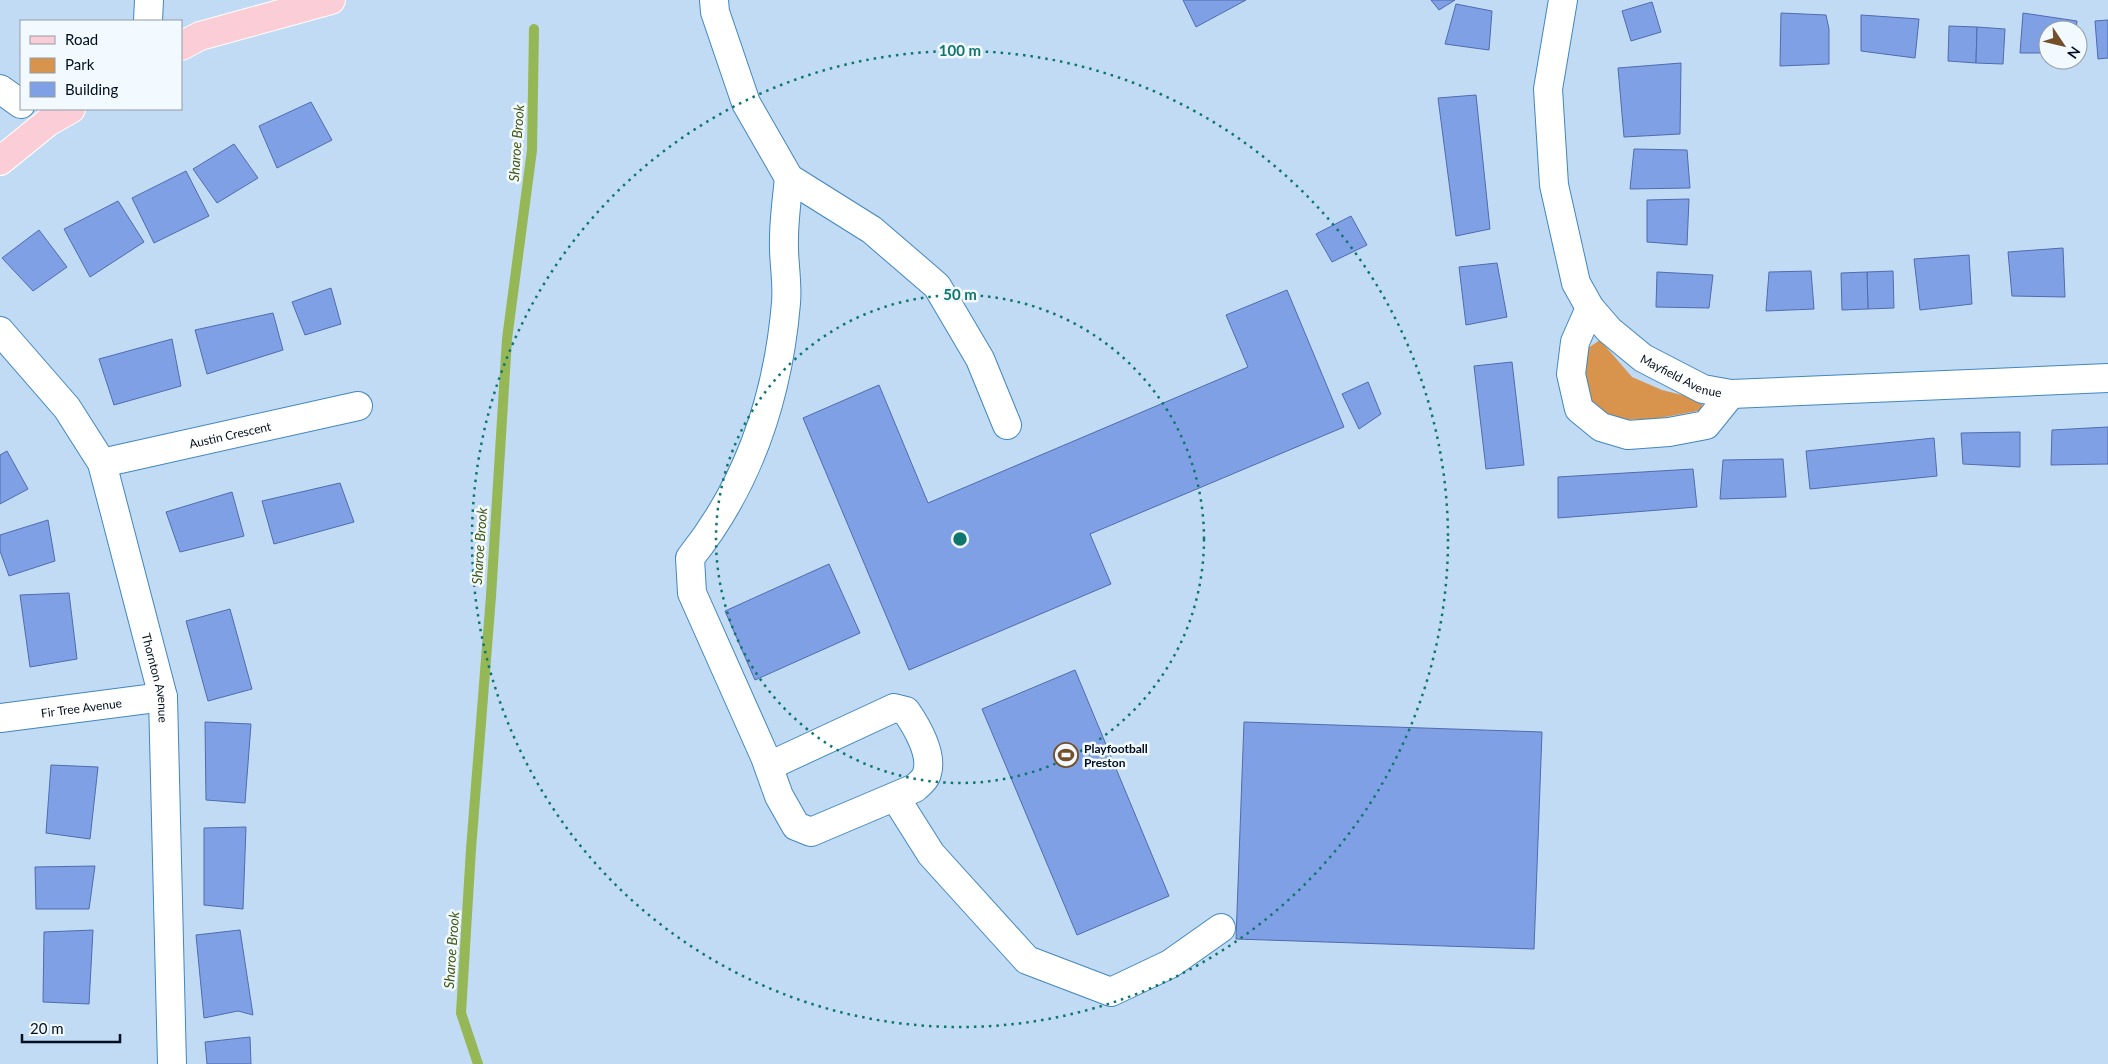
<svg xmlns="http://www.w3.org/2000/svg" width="2108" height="1064" font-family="Lato,sans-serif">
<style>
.green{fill:#d8944d}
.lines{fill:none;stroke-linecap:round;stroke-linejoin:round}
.stream{stroke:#95b755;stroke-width:10}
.building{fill:#80a0e6;stroke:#4f6cae}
.minor-casing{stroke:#4287be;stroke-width:30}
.major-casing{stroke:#fff;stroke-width:30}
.minor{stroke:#fff;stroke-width:28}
.major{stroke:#fbced7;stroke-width:28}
.ring{fill:none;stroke:#0f766e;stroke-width:2.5;stroke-dasharray:2.5 5}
.labels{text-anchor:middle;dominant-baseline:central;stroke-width:5;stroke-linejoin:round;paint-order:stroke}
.street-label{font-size:12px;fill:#000f1f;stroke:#f2f9ff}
.poi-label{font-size:12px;font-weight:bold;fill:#000f1f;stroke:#f2f9ff;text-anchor:start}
.water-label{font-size:14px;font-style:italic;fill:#425812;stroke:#f2f9ff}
.centre{fill:#0f766e;stroke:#f2f9ff;stroke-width:2.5}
.ring-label{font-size:15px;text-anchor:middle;font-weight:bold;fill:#0f766e;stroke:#f2f9ff;stroke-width:5;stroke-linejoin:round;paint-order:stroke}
</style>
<rect width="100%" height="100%" fill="#c0dbf3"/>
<polygon class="green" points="1600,340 1632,377 1662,390 1702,400 1702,410 1655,419 1609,420 1588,401 1581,368 1585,350"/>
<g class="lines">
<polyline class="stream" points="478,1064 461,1013 471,849 491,596 507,339 532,150 534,29"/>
</g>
<g class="building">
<polygon points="1183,0 1246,0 1196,27"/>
<polygon points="1431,0 1455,0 1439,10"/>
<polygon points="1652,2 1661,32 1631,41 1622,11"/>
<polygon points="1456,4 1492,11 1489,50 1445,44"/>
<polygon points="1781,13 1826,15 1829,29 1829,64 1780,66"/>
<polygon points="2023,13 2077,21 2076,30 2048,30 2048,53 2020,53"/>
<polygon points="1861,15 1919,19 1915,58 1861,51"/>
<polygon points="2108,20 2108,58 2098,59 2095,21"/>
<polygon points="1949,26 1977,27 1976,63 1948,61"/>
<polygon points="1977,27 2005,29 2003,64 1976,63"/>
<polygon points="1681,63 1680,134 1624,137 1618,68"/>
<polygon points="1476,95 1490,229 1456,236 1438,98"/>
<polygon points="311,102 332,140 277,168 259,126"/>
<polygon points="234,144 258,178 217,203 193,169"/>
<polygon points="1634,149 1687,150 1690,188 1630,189"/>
<polygon points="186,171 209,216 154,243 132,198"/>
<polygon points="1689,199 1687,245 1647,242 1647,200"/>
<polygon points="118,201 144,242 90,277 64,229"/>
<polygon points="1351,216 1367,245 1332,262 1316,234"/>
<polygon points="39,230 67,267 33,291 2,258"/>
<polygon points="2063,248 2065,297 2012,296 2008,252"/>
<polygon points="1969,255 1972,304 1920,310 1914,259"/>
<polygon points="1497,263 1507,317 1466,325 1459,267"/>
<polygon points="1811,271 1814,309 1766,311 1769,272"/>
<polygon points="1893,271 1894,308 1868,309 1867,272"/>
<polygon points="1657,272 1713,275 1709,308 1656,307"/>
<polygon points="1867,272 1868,309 1842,310 1841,273"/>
<polygon points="331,288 341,324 305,335 292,302"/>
<polygon points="1287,290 1344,427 1090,534 1111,584 909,670 803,418 879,385 928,503 1248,367 1226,315"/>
<polygon points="273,313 283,350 207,374 195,330"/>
<polygon points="172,339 181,386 114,405 99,359"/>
<polygon points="1512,362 1524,465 1486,469 1474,366"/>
<polygon points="1368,382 1381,414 1359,429 1342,394"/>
<polygon points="2108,427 2108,464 2051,465 2052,430"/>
<polygon points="2020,432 2020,467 1963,464 1961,433"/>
<polygon points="1934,438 1937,476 1810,489 1806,451"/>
<polygon points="7,451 28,489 0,504 0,455"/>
<polygon points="1783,459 1786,497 1720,499 1723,460"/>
<polygon points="1693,469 1697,507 1558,518 1558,477"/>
<polygon points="340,483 354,522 274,544 262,501"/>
<polygon points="232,492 244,536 180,552 166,512"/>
<polygon points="48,520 55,561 9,576 0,551 0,535"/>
<polygon points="829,564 860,633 755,680 725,611"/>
<polygon points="69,593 77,659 30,667 20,595"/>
<polygon points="230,609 252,689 208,701 186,621"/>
<polygon points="1075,670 1169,896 1077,935 982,709"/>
<polygon points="205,722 251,724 245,803 206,800"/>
<polygon points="1244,722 1542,732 1534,949 1236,939"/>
<polygon points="51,765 98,767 90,839 46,833"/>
<polygon points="246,827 243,909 204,905 204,828"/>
<polygon points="95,866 89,909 36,909 35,867"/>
<polygon points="93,930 89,1004 43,1002 44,932"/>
<polygon points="240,930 253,1015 238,1011 204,1018 196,935"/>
<polygon points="250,1037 251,1064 207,1064 205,1042"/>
</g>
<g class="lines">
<defs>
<g id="minor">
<polyline points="714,0 715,12 746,103 789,178 872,230 937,286 980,359 1007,425"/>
<path id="s1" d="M1563,0L1548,89L1554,185L1576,283L1590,308L1609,330L1643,358L1703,389L1731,394L2108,378"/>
<polyline points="148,21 149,0"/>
<polyline points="0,89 21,104"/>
<polyline points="1590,308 1575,342 1571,374 1579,409 1601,427 1628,435 1669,432 1706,425 1731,394"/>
<path id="s2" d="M0,331L67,408L102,463L163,697L172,1064"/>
<path id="s3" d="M102,463L358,406"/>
<path id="s4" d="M0,718L163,697"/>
<path d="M769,766L894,708L906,711C917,727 933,754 927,773C926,779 919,784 915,788L811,832L796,826L779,796L765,757L692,593L690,558C750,483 778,397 786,303C788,282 783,260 784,239C784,219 787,198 789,178"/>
<polyline points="895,797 931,854 1027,960 1111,992 1170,964 1221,928"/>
</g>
<g id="major">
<polyline points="181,46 200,36 331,0"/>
<polyline points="0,161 48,122 71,109"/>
</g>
</defs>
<use href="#minor" class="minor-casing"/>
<use href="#major" class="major-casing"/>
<use href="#minor" class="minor"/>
<use href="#major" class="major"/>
</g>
<g class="ring">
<circle cx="960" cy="539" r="244"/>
<circle cx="960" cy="539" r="488"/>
</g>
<defs>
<symbol id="stadium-ring" viewBox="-11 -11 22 22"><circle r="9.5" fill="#f2f9ff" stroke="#74502a" stroke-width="1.5"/><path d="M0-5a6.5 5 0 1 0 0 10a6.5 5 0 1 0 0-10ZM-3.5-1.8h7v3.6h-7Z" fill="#74502a"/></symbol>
</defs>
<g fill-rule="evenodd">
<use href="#stadium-ring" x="1052" y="741" width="28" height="28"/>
</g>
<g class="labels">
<g class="street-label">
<text stroke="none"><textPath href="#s1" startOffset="431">Mayfield Avenue</textPath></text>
<text stroke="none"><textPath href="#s3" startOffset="131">Austin Crescent</textPath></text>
<text stroke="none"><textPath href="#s2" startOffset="389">Thornton Avenue</textPath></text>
<text stroke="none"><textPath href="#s4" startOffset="82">Fir Tree Avenue</textPath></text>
</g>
<g class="poi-label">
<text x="1084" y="748">Playfootball<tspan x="1084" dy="14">Preston</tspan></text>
</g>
<g class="water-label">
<text transform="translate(516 143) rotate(-86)">Sharoe Brook</text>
<text transform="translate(479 546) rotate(-86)">Sharoe Brook</text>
<text transform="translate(451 950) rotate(-86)">Sharoe Brook</text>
</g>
</g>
<circle cx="960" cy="539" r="8" class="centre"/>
<g class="ring-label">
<text x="960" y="56">100 m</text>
<text x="960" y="300">50 m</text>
</g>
<rect x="20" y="20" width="162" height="90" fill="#f2f9ff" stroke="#919ba5"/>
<rect x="30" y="36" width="25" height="8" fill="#fbced7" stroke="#919ba5"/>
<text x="65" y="45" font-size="15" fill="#000f1f">Road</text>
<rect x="30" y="58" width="25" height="15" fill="#d8944d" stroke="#919ba5"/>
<text x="65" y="70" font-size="15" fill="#000f1f">Park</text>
<rect x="30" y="82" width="25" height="15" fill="#80a0e6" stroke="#919ba5"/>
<text x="65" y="95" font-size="15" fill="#000f1f">Building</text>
<g transform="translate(2063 45) rotate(125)"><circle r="24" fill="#f2f9ff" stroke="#919ba5"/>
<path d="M0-4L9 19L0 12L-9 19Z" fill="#74502a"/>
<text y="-8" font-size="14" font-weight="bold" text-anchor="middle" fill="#000f1f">N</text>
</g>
<path d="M22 1034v8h98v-8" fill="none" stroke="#000f1f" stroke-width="2.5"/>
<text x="30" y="1034" font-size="15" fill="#000f1f" stroke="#f2f9ff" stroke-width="4" paint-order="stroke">20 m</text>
</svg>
